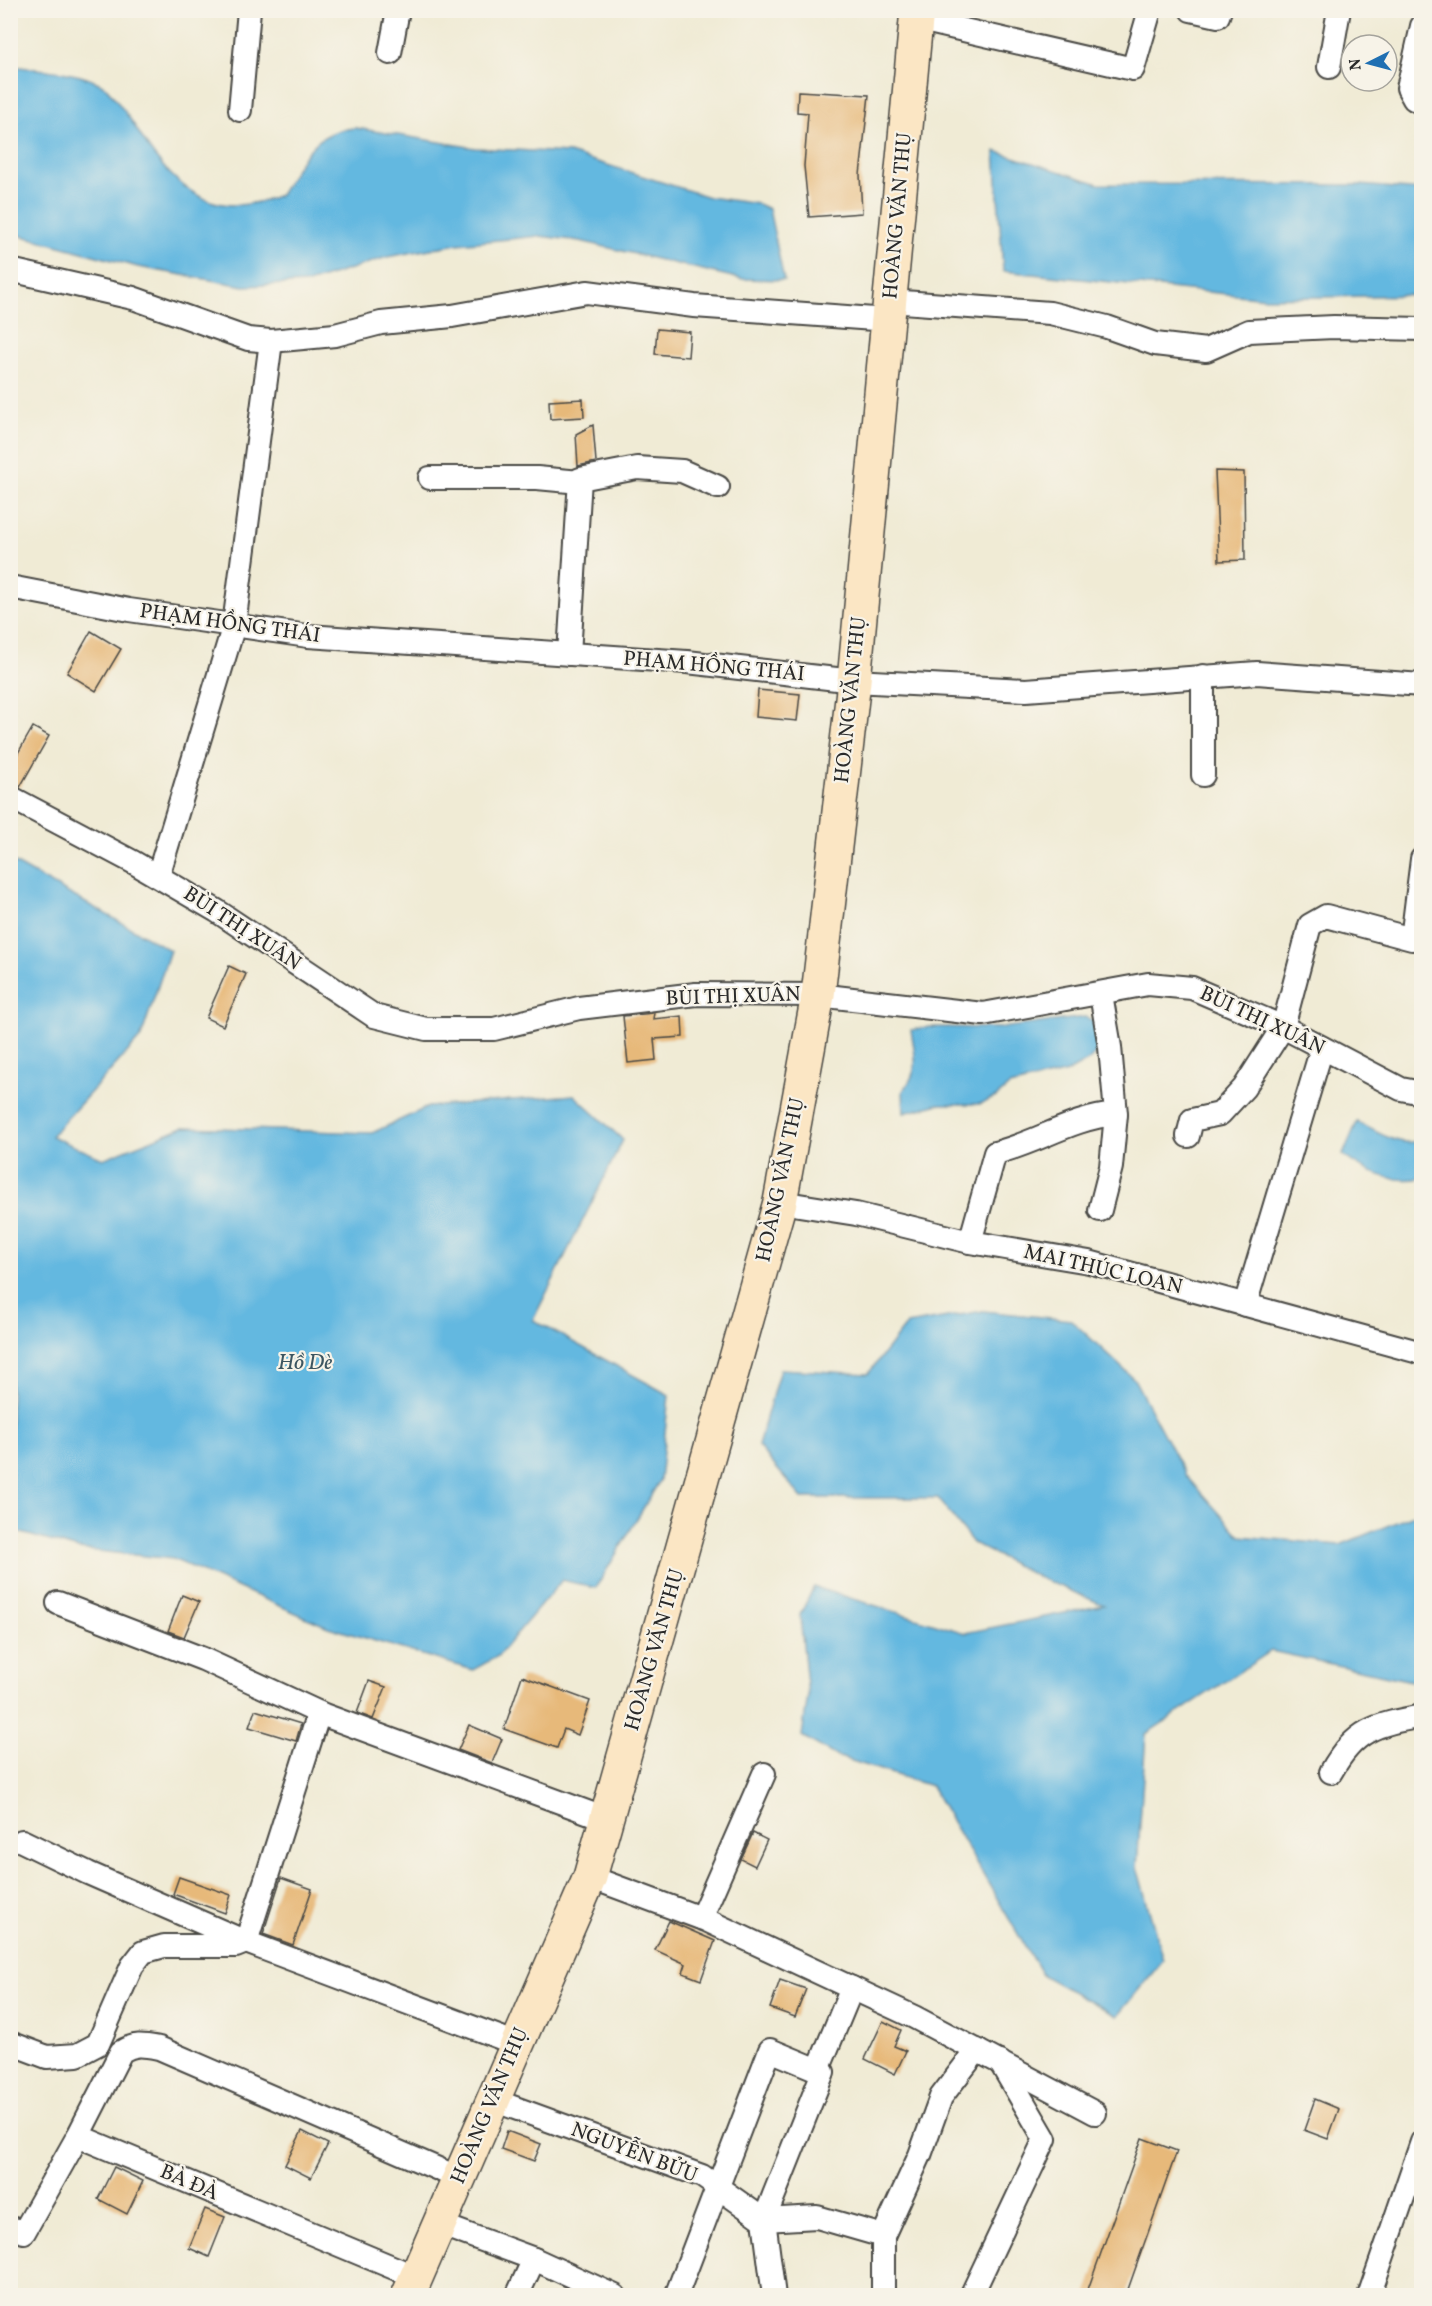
<svg xmlns="http://www.w3.org/2000/svg" width="1432" height="2306" font-family="Vollkorn,serif">
<style>
.water{fill:#64b8e0;stroke:#487286;stroke-width:1.5}
.building{fill:#e7b97a}
.lines{fill:none;stroke-linecap:round;stroke-linejoin:round}
.street-casing{stroke:#494844;stroke-width:26}
.secondary-casing{stroke:#494844;stroke-width:36}
.street{stroke:#fff;stroke-width:22}
.secondary{stroke:#fbe6c4;stroke-width:33}
.labels{text-anchor:middle;dominant-baseline:central;stroke-width:4.5;stroke-linejoin:round;paint-order:stroke}
.street-label{font-size:21px;fill:#2b2b2b;stroke:#f7f3e8}
.water-label{font-size:22px;font-style:italic;fill:#3c5561;stroke:#f7f3e8}
</style>
<rect width="100%" height="100%" fill="#f7f3e8"/>
<filter id="ink" filterUnits="userSpaceOnUse"><feTurbulence type="fractalNoise" baseFrequency=".0167" numOctaves="2"/><feDisplacementMap in="SourceGraphic" scale="12" xChannelSelector="R" yChannelSelector="G"/><feConvolveMatrix kernelMatrix="1 2 1 2 8 2 1 2 1" color-interpolation-filters="sRGB"/></filter>
<filter id="wash" filterUnits="userSpaceOnUse"><feTurbulence type="fractalNoise" baseFrequency=".008" numOctaves="4" result="noise"/><feDisplacementMap in="SourceGraphic" scale="24" xChannelSelector="R" yChannelSelector="G"/><feGaussianBlur stdDeviation="1.35" result="paint"/><feColorMatrix in="noise" values="0 0 0 0 0 0 0 0 0 0 0 0 0 0 0 0 0 1.4 0 .05"/><feComposite in="paint" operator="in"/></filter>
<g filter="url(#wash)">
<rect width="100%" height="100%" fill="#f0ebd5"/>
<g class="water">
<path d="M11,66C39,70 75,70 101,84C109,88 116,101 122,108C135,124 143,142 156,158C192,202 226,217 280,195C301,163 311,130 356,128L475,148L569,153L709,197L758,204L769,209L784,280L741,279L580,241L539,236L457,244L387,257L308,283L244,286L138,267L11,233Z"/>
<polygon points="995,151 1099,184 1359,185 1421,190 1421,295 1266,298 1003,271"/>
<polygon points="11,861 170,950 141,1037 51,1136 103,1159 183,1127 372,1133 428,1107 574,1095 623,1140 533,1320 669,1395 660,1480 596,1588 562,1580 498,1656 473,1670 328,1627 173,1559 78,1549 11,1530"/>
<path d="M1085,1017L1097,1022L1098,1051L1088,1061L1068,1072L1009,1086L996,1097L980,1104H939L904,1113L903,1091C921,1068 915,1056 911,1030L930,1027L1001,1028Z"/>
<path d="M1357,1122C1376,1131 1401,1149 1421,1140V1178C1394,1184 1364,1172 1343,1155Z"/>
<polygon points="983,1311 1071,1320 1134,1379 1186,1476 1240,1536 1340,1545 1421,1512 1421,1683 1271,1651 1146,1734 1137,1867 1163,1960 1117,2016 1042,1975 931,1786 836,1756 802,1736 808,1695 800,1615 814,1587 965,1633 1104,1605 1040,1578 973,1543 938,1498 802,1498 758,1446 780,1369 868,1374 907,1324"/>
</g>
<g id="blocks">
<g class="building">
<polygon points="798,91 869,95 860,175 862,213 809,217 804,166 808,113 797,112"/>
<polygon points="657,329 690,332 688,357 655,354"/>
<polygon points="583,399 584,417 550,419 549,401"/>
<polygon points="593,425 596,462 578,466 576,434"/>
<polygon points="1215,471 1244,472 1245,560 1219,561"/>
<polygon points="91,631 121,649 96,691 67,673"/>
<polygon points="758,690 800,694 797,721 756,717"/>
<polygon points="33,727 49,736 20,787 10,784 10,767"/>
<polygon points="229,966 246,974 223,1026 206,1018"/>
<polygon points="654,1013 653,1019 682,1016 683,1037 654,1039 656,1060 628,1063 623,1016"/>
<polygon points="182,1595 199,1602 184,1637 168,1631"/>
<polygon points="522,1676 590,1701 578,1735 564,1729 557,1748 504,1729"/>
<polygon points="369,1681 386,1687 373,1719 357,1713"/>
<polygon points="255,1710 301,1724 296,1741 249,1727"/>
<polygon points="469,1725 502,1739 492,1763 458,1750"/>
<polygon points="753,1833 767,1840 755,1866 741,1859"/>
<polygon points="179,1877 231,1895 225,1913 173,1894"/>
<polygon points="281,1878 312,1889 293,1945 263,1934"/>
<polygon points="669,1921 715,1941 701,1980 683,1973 686,1964 655,1950"/>
<polygon points="780,1980 806,1989 795,2017 770,2008"/>
<polygon points="883,2021 901,2030 894,2046 906,2051 895,2074 865,2059"/>
<polygon points="1315,2099 1339,2109 1328,2139 1304,2130"/>
<polygon points="302,2131 328,2144 311,2178 285,2165"/>
<polygon points="507,2131 541,2144 534,2161 501,2149"/>
<polygon points="1142,2138 1177,2151 1126,2295 1086,2295"/>
<polygon points="114,2167 143,2181 127,2214 98,2199"/>
<polygon points="205,2209 225,2217 209,2257 189,2248"/>
</g>
</g>
</g>
<g filter="url(#ink)">
<use href="#blocks" fill-opacity="0" stroke="#494844" stroke-width="1.5"/>
<g class="lines">
<defs>
<g id="street">
<polyline points="1191,10 1218,16 1220,10"/>
<polyline points="916,19 1133,69 1150,10"/>
<polyline points="1422,26 1408,88 1414,99 1422,103"/>
<polyline points="390,53 398,10"/>
<polyline points="1329,67 1339,10"/>
<polyline points="240,110 249,10"/>
<polyline points="10,270 133,298 248,339 271,341 335,335 381,323 452,316 587,292 694,306 888,320"/>
<polyline points="890,301 1050,313 1107,327 1155,344 1206,350 1249,331 1334,327 1422,329"/>
<polyline points="430,478 537,478 580,482"/>
<polyline points="10,587 129,610 308,636 687,662 854,681 1026,690 1257,673 1422,685"/>
<polyline points="569,654 580,479 637,468 682,471 718,487"/>
<polyline points="1203,676 1203,775"/>
<polyline points="10,797 133,862 217,911 374,1016 426,1029 494,1029 579,1008 696,994 818,995 983,1014 1148,984 1192,988 1283,1027 1401,1089 1422,1093"/>
<polyline points="158,876 234,625 271,341"/>
<polyline points="1188,1136 1192,1120 1220,1114 1244,1088 1283,1027 1310,925 1326,916 1412,939 1422,859"/>
<polyline points="780,1202 856,1214 970,1242 1089,1262 1422,1353"/>
<polyline points="1100,1210 1111,1167 1116,1114"/>
<path d="M970,1242L995,1153C1037,1143 1071,1118 1116,1114L1110,1047L1101,994"/>
<polyline points="1245,1305 1322,1048"/>
<polyline points="58,1603 203,1659 324,1715 606,1819"/>
<path d="M1331,1772C1355,1729 1375,1725 1422,1716"/>
<polyline points="22,1841 88,1873 246,1942 517,2044"/>
<polyline points="590,1877 706,1920 914,2017 1095,2113"/>
<polyline points="701,1918 764,1774"/>
<polyline points="10,2043 47,2057 77,2055 98,2044 132,1966 143,1952 164,1946 236,1946 246,1942 319,1713"/>
<polyline points="818,2070 852,1988"/>
<polyline points="493,2100 702,2176 764,2220 774,2296"/>
<path d="M78,2136L121,2052C135,2043 143,2045 159,2048L459,2178"/>
<polyline points="439,2224 534,2259 517,2296"/>
<polyline points="10,2228 24,2232 78,2136 416,2277"/>
<polyline points="883,2236 920,2155 941,2097 977,2050"/>
<polyline points="534,2259 615,2296"/>
<polyline points="676,2296 770,2050 823,2072 764,2220 817,2217 883,2236 883,2296"/>
<polyline points="971,2296 1045,2139 1000,2062"/>
<polyline points="1369,2296 1422,2142"/>
</g>
<polyline id="secondary" points="408,2296 590,1877 780,1202 818,995 854,681 917,10"/>
</defs>
<use href="#street" class="street-casing"/>
<use href="#secondary" class="secondary-casing"/>
<use href="#street" class="street"/>
<use href="#secondary" class="secondary"/>
</g>
</g>
<g class="labels">
<g class="street-label">
<text transform="translate(898 216) rotate(-85)">HOÀNG VĂN THỤ</text>
<text transform="translate(230 624) rotate(8)">PHẠM HỒNG THÁI</text>
<text transform="translate(714 667) rotate(5)">PHẠM HỒNG THÁI</text>
<text transform="translate(851 700) rotate(-84)">HOÀNG VĂN THỤ</text>
<text transform="translate(242 929) rotate(33)">BÙI THỊ XUÂN</text>
<text transform="translate(733 997) rotate(-2)">BÙI THỊ XUÂN</text>
<text transform="translate(1262 1021) rotate(25)">BÙI THỊ XUÂN</text>
<text transform="translate(781 1180) rotate(-78)">HOÀNG VĂN THỤ</text>
<text transform="translate(1103 1270) rotate(13)">MAI THÚC LOAN</text>
<text transform="translate(655 1650) rotate(-74)">HOÀNG VĂN THỤ</text>
<text transform="translate(490 2106) rotate(-67)">HOÀNG VĂN THỤ</text>
<text transform="translate(634 2153) rotate(21)">NGUYỄN BỬU</text>
<text transform="translate(189 2183) rotate(23)">BÀ ĐÀ</text>
</g>
<g class="water-label">
<text x="305" y="1363">Hồ Dè</text>
</g>
</g>
<rect width="1432" height="2306" fill="none" stroke="#f7f3e8" stroke-width="36"/>
<g transform="translate(1369 63) rotate(264)"><circle r="28" fill="#f7f3e8" stroke="#a5a39c" stroke-width="1.5"/>
<path d="M0-4.5L10 22L0 15L-10 22Z" fill="#1f6fb2"/>
<text y="-9" font-size="16" font-weight="bold" text-anchor="middle" fill="#2b2b2b">N</text>
</g>
</svg>
